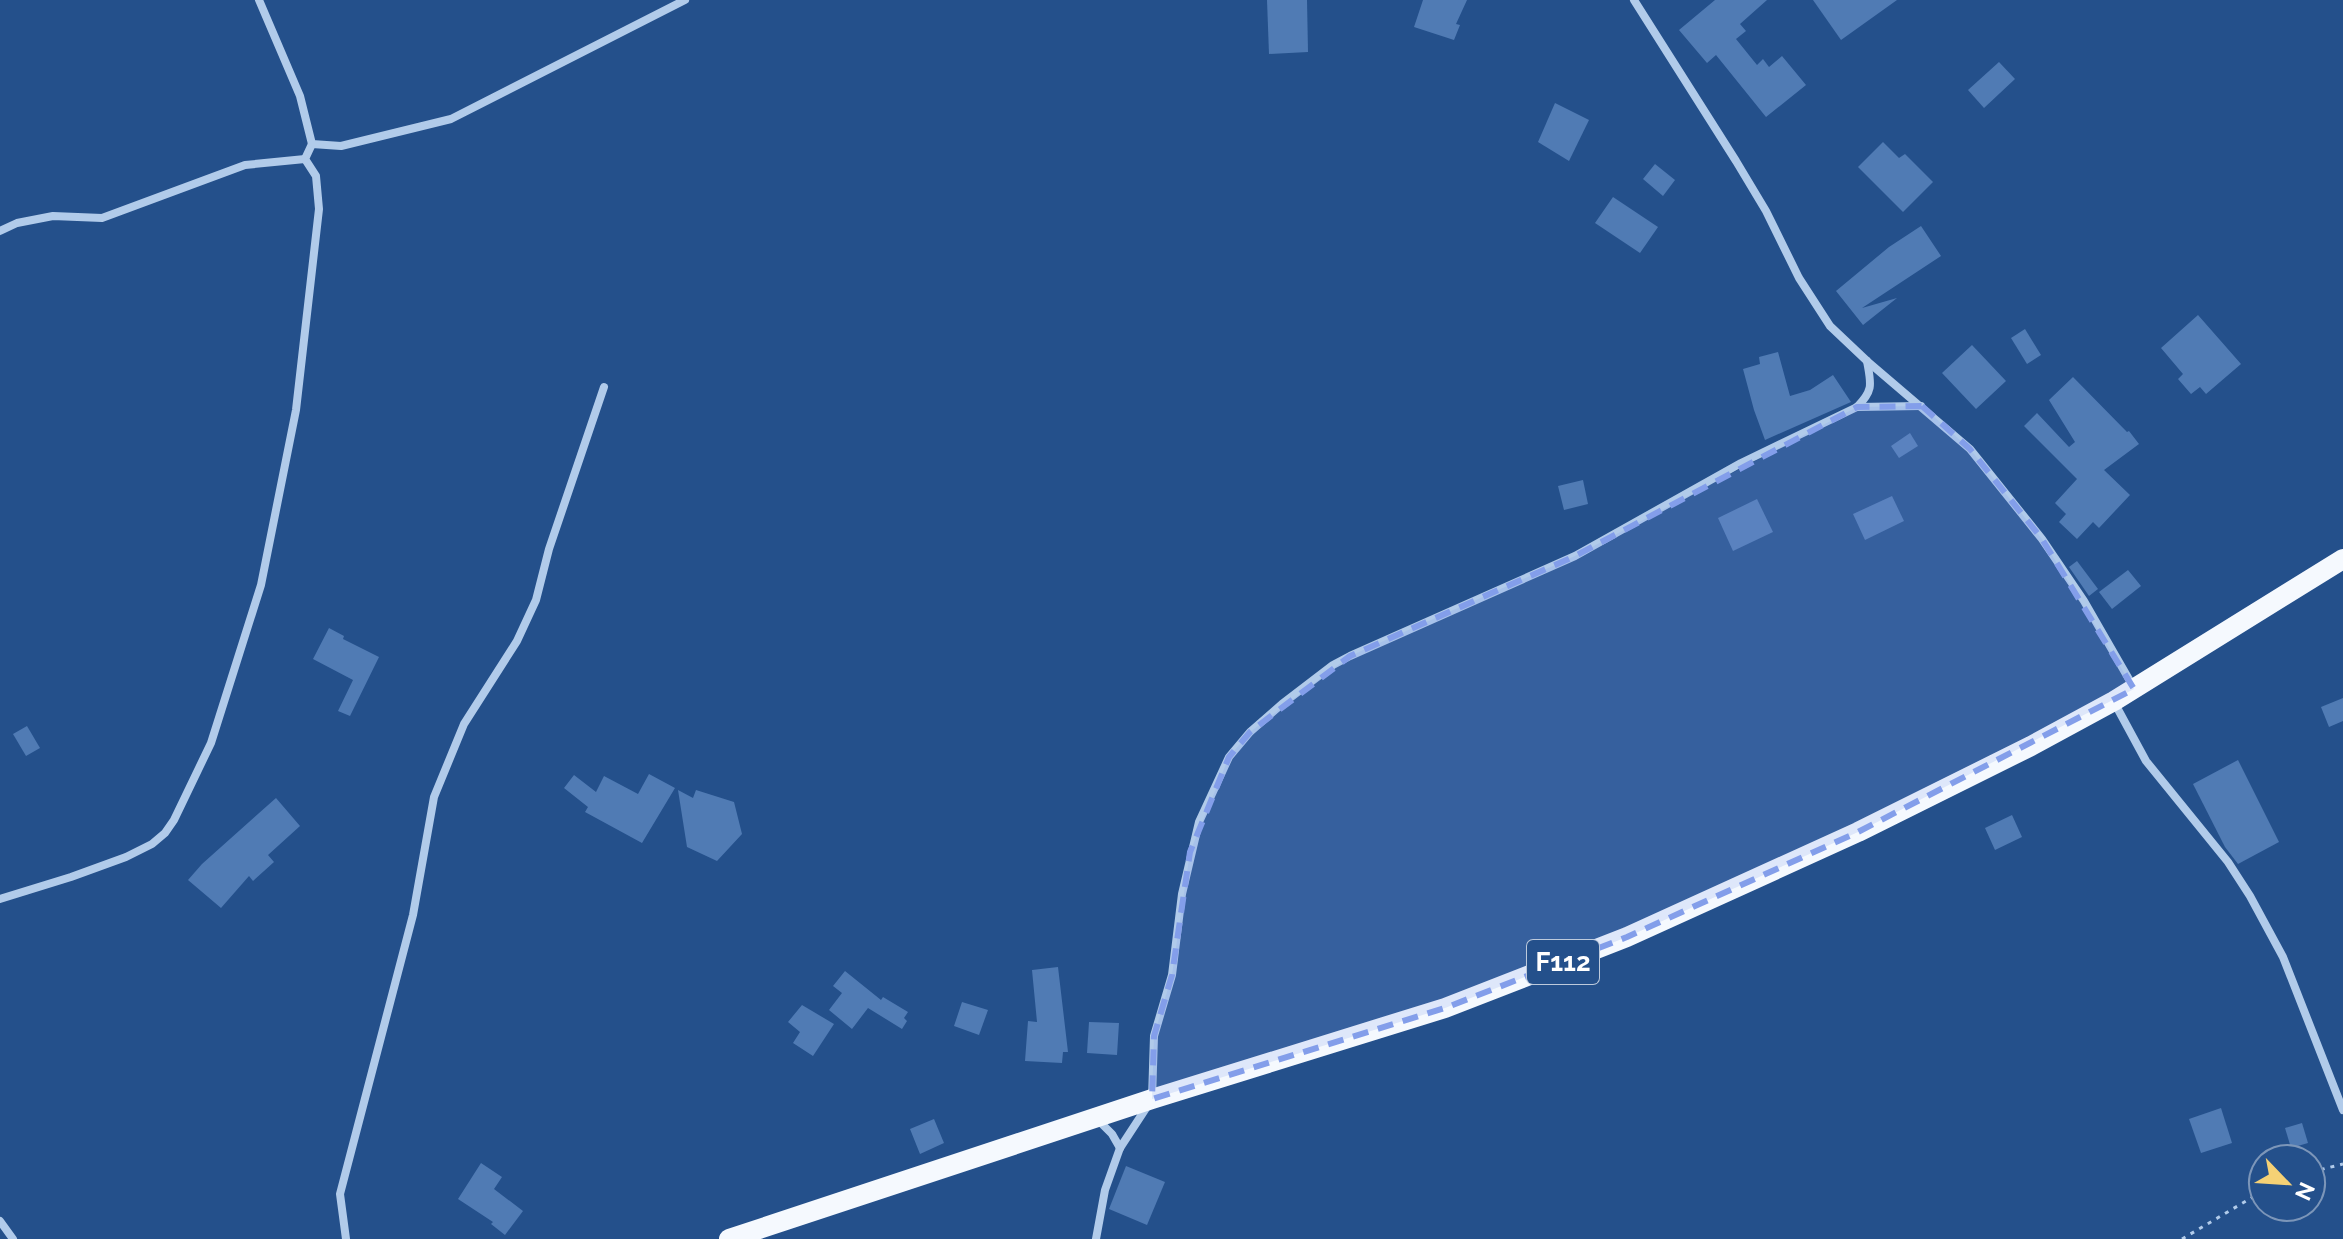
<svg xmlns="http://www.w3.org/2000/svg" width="2343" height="1239" font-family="Raleway,sans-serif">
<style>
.building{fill:#507bb4}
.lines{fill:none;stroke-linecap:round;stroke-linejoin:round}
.path{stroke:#b1cbea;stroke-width:3;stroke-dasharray:4 6;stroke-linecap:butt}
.minor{stroke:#b1cbea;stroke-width:8}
.primary{stroke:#f5f9fe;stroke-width:20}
.marked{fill:#839eea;fill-opacity:0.2;stroke:#839eea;stroke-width:6;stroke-dasharray:16 10;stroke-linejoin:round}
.labels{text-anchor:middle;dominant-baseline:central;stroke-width:6;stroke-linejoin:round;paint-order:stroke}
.shield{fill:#24508b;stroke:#bdcadc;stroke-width:2}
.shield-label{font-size:26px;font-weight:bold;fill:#fff}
</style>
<rect width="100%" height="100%" fill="#24508b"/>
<g class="building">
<polygon points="1267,0 1307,0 1308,52 1269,54"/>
<polygon points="1423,0 1467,0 1456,24 1460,25 1454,40 1414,27"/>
<polygon points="1715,0 1767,0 1740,24 1746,31 1736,39 1757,65 1763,59 1769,67 1782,56 1806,85 1766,117 1716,55 1707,63 1679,30"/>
<polygon points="1813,0 1897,0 1841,40"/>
<polygon points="1999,62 2015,79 1984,108 1968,90"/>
<polygon points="1555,103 1589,120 1569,161 1538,142"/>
<polygon points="1883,142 1899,158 1905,154 1933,182 1903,212 1858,167"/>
<polygon points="1655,164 1675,180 1663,196 1643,179"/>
<polygon points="1613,197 1658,227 1640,253 1595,223"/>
<polygon points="1921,226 1941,256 1862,308 1897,298 1863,325 1836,291 1889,247"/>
<polygon points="2198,315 2241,364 2206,394 2200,387 2191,394 2178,379 2183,374 2161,348"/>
<polygon points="2025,329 2041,355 2027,364 2011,338"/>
<polygon points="1972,345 2006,381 1976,409 1942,373"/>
<polygon points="1778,352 1790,396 1810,390 1833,375 1851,402 1765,440 1754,410 1743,369 1760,364 1759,357"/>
<polygon points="2073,377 2127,432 2129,431 2139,444 2104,470 2130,495 2099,528 2093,522 2077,539 2059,522 2066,514 2055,503 2077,479 2024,426 2037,413 2069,447 2075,442 2049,400"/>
<polygon points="1910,433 1918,446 1899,458 1891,446"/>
<polygon points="1583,480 1588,504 1564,510 1558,486"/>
<polygon points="1892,496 1904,521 1865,540 1853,514"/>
<polygon points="1757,499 1773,532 1733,551 1718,518"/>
<polygon points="2077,561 2098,589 2089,596 2069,567"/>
<polygon points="2128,570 2141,586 2112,609 2099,592"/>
<polygon points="329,628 344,636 343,639 379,657 350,716 338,711 353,680 313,659"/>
<polygon points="2343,698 2343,721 2329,727 2321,707"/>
<polygon points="27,726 40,748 26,756 13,734"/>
<polygon points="2238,760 2279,842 2238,864 2225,847 2193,784"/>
<polygon points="649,774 675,788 642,843 585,812 588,807 564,788 574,775 596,792 604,776 638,794"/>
<polygon points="678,790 693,798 696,790 734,802 742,834 717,861 687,847"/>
<polygon points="276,798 300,826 268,855 274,862 253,881 249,876 221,908 188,880 202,864"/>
<polygon points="2012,815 2022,837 1995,850 1985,828"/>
<polygon points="1058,967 1068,1052 1063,1052 1062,1063 1025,1061 1028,1021 1037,1022 1032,970"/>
<polygon points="845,971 881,1000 883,997 908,1012 904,1018 907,1021 902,1029 868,1008 852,1029 829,1010 842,993 833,986"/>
<polygon points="962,1002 988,1010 979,1035 954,1026"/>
<polygon points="802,1005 834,1024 813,1056 793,1043 800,1032 788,1022"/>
<polygon points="1089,1022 1119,1023 1117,1055 1087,1053"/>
<polygon points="2221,1108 2232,1143 2201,1153 2189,1119"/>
<polygon points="934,1119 944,1143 920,1154 910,1129"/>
<polygon points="2302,1123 2308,1143 2291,1148 2285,1128"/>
<polygon points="481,1163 502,1177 494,1189 523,1211 505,1235 491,1224 493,1222 458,1199"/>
<polygon points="1126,1166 1165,1182 1147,1225 1109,1209"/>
</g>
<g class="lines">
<g class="path">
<polyline points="2311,1172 2343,1164"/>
<polyline points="2182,1239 2263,1191"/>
</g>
<g class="minor">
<polyline points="259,0 300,96 312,144 341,146 451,119 685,0"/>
<polyline points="1634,0 1736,161 1766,211 1799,278 1830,326 1867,361 1970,449 2042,539 2084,601 2134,688"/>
<polyline points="0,231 17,223 53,216 102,218 245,165 305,159"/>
<polyline points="1857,407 1921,406"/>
<polyline points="2114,702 2146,761 2228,862 2250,896 2283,957 2343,1110"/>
<polyline points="0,899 71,877 126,857 152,844 165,833 174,820 211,743 261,585 296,410 319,209 316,176 305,159 312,144"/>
<polyline points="1097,1119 1112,1134 1120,1148"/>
<polyline points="0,1221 13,1239"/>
<polyline points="346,1239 340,1194 413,915 434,797 464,724 517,641 536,600 549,549 604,387"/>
<path d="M1096,1239L1105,1190L1120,1148L1152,1099L1154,1036L1172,975L1182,894L1199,822L1229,757L1250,732L1282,704L1333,665L1350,656L1575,556L1741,463L1857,407C1874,390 1871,384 1867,361"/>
</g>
<polyline class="primary" points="729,1239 1152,1099 1445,1008 1627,937 1858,832 2031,746 2114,701 2343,559"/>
</g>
<path class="marked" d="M1922,406L1970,449L2042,539L2134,689L1858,832L1627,937L1445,1008L1152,1099L1154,1036L1172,975L1190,852L1229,757L1250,732L1350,656L1575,556L1857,407Z"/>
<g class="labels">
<rect class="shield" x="1527" y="940" width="72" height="44" rx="6"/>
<g class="shield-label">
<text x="1563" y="962">F112</text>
</g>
</g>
<g transform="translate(2287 1183) rotate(115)"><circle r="38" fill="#24508b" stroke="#7c96b9" stroke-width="2"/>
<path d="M0-6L14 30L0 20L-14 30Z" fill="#f5d175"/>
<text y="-12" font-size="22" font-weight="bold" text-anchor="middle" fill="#ffffff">N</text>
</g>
</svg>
